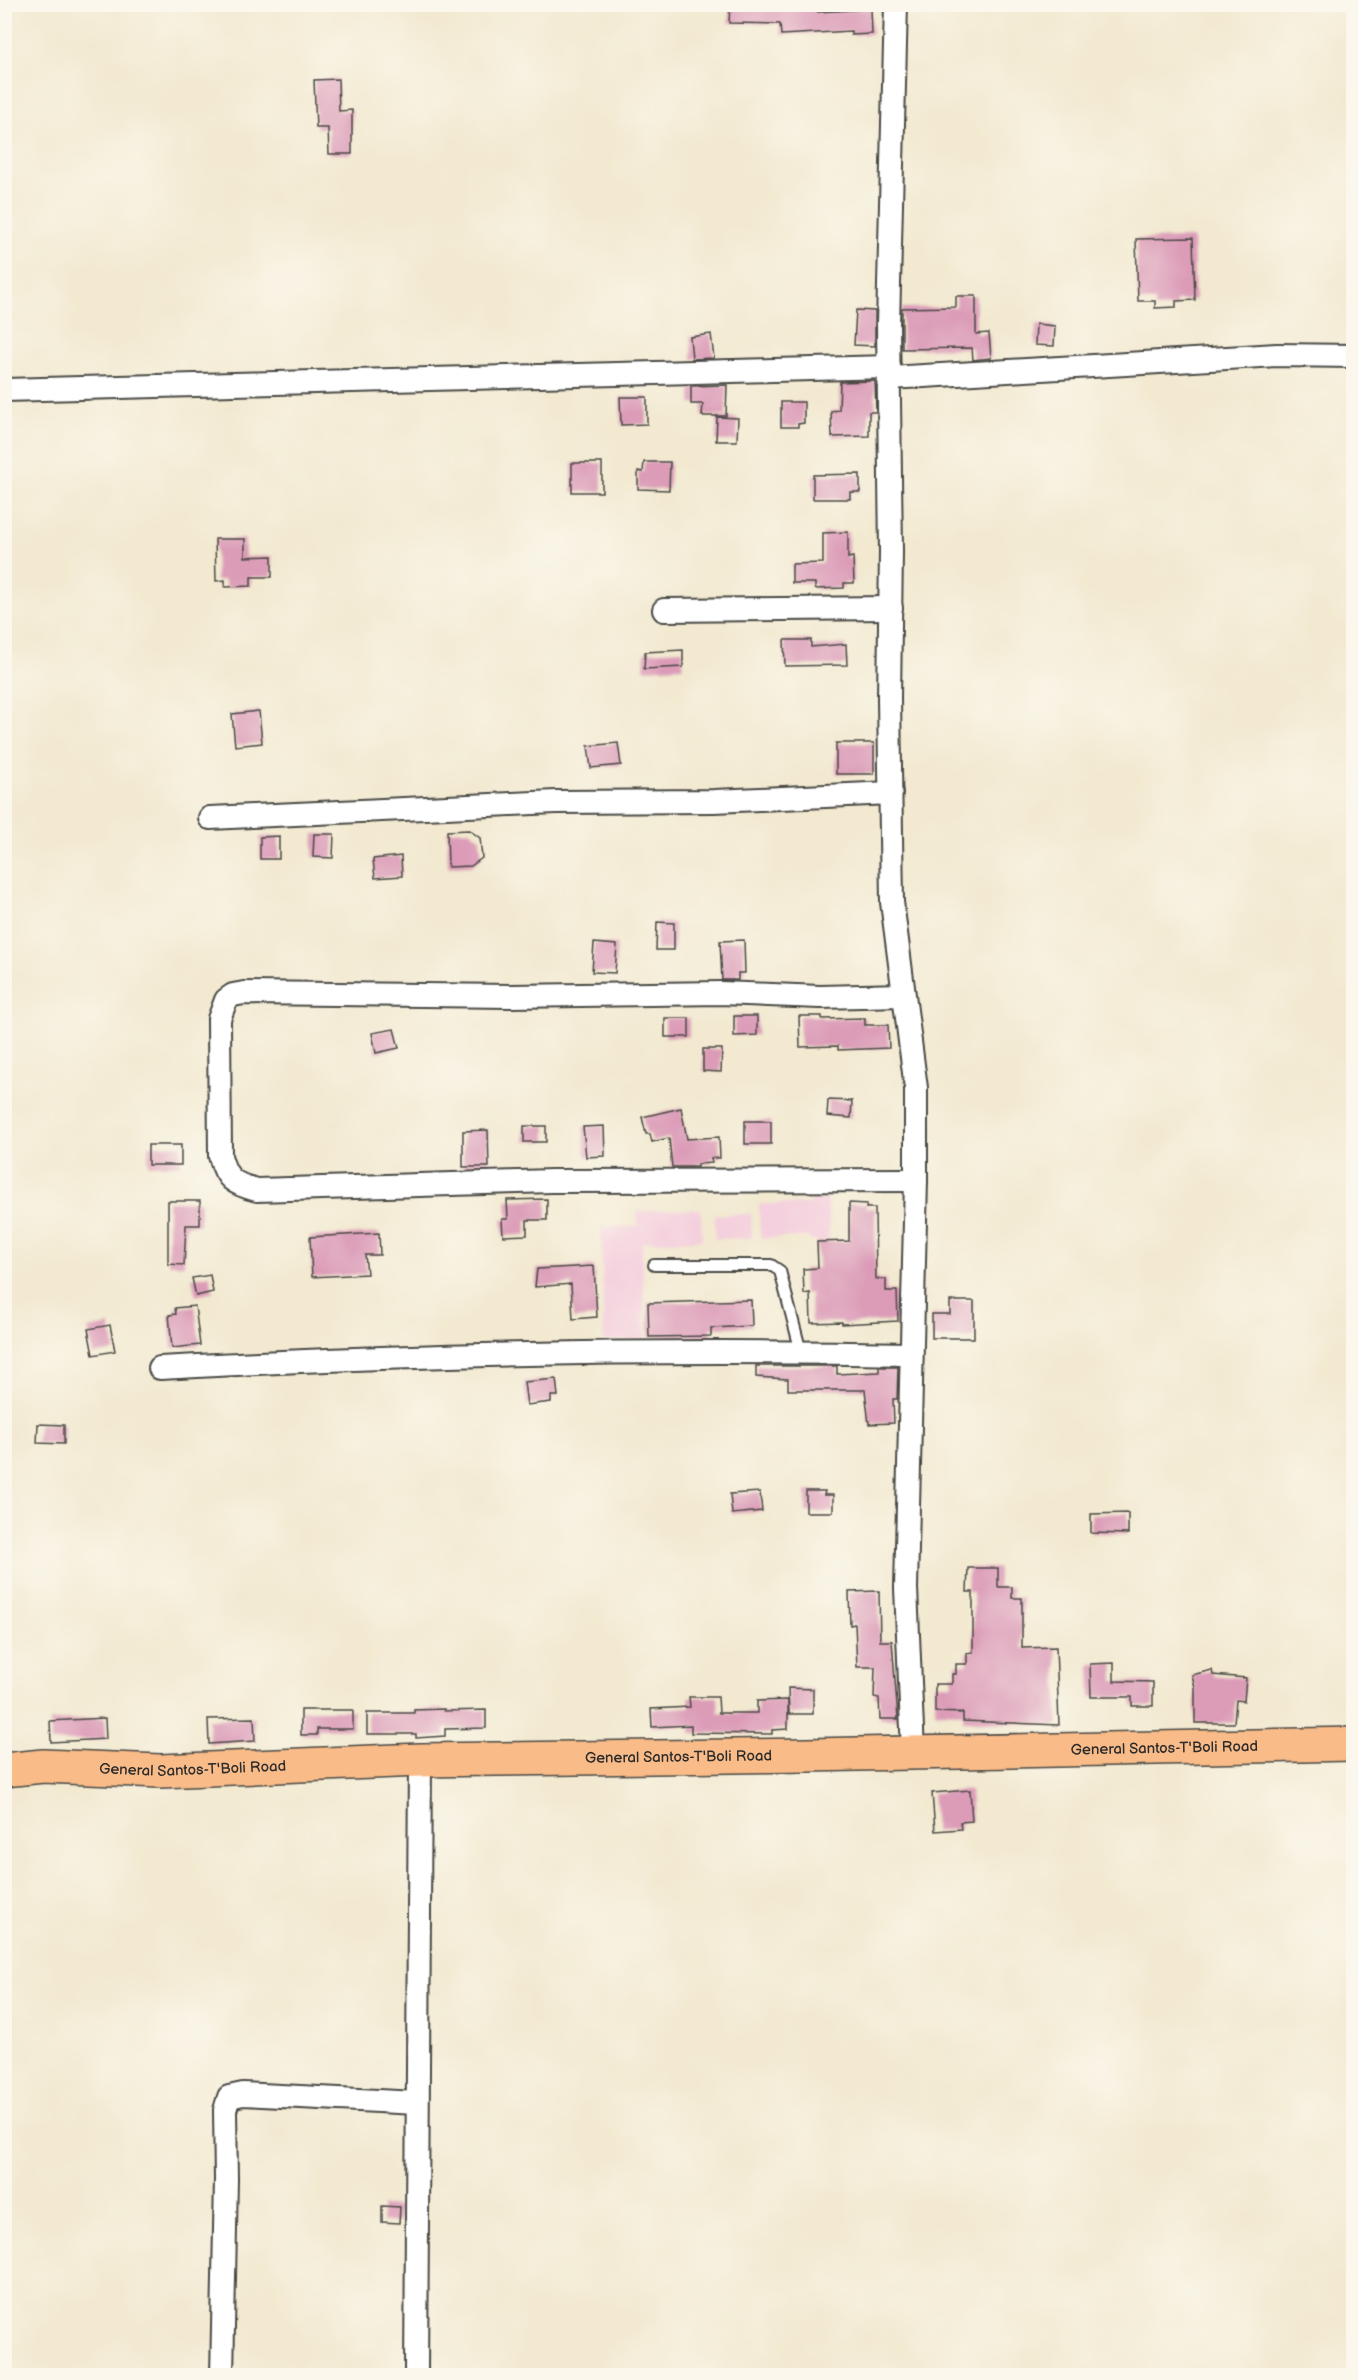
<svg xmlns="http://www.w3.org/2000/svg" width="1358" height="2380" font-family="'Balsamiq Sans',sans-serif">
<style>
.built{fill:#f4cfdd}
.building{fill:#dc9cb8}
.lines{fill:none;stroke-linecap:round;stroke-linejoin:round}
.lane-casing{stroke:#494844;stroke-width:14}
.street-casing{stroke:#494844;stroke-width:26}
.primary-casing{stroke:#494844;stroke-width:36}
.lane{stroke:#fff;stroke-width:10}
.street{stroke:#fff;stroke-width:22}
.primary{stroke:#f9bc89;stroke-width:33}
.labels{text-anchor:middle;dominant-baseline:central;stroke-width:4.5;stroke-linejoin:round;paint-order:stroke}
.street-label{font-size:15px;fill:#2b2b2b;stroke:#fbf7ec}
</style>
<rect width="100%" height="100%" fill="#fbf7ec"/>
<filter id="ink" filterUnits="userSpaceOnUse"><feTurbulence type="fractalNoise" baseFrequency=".0167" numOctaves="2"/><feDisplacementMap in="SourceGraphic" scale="12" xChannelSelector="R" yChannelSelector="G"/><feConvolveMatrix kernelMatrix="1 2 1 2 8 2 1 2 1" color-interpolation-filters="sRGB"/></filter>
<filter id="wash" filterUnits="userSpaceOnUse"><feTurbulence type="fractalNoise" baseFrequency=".008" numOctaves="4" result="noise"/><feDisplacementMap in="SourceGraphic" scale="24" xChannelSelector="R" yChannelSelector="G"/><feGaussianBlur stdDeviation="1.35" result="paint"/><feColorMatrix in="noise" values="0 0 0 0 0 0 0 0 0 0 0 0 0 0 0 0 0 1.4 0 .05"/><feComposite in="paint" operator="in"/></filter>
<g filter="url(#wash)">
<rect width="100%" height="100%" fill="#f2e9d0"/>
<g class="built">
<polygon points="810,1199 828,1199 829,1241 810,1241 809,1237 760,1238 759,1204 810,1204"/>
<polygon points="701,1209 702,1240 642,1242 645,1339 604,1341 601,1227 638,1226 637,1211"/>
<polygon points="751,1214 752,1238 715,1239 715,1215"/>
</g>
<g id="blocks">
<g class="building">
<polygon points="730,4 761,4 761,7 817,4 818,12 871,9 872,34 851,35 851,31 781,35 780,24 729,23"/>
<polygon points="338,79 339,111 352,110 352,154 329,154 328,128 316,128 314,80"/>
<polygon points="1193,238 1195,300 1176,301 1176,307 1155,308 1155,301 1138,301 1136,239"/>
<polygon points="956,296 976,296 976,334 989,333 991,358 973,360 972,348 902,349 902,308 956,307"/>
<polygon points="856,310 875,311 875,346 854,345"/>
<polygon points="1036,324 1055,326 1054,346 1035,345"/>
<polygon points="711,334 714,358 692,359 690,337"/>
<polygon points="875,381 876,412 869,412 869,436 832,437 831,411 839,410 840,382"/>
<polygon points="727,385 726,416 702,416 703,404 691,404 691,386"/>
<polygon points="620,397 647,397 647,424 621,425"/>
<polygon points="781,402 804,402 804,423 798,424 798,427 781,427"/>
<polygon points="717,417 738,418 737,441 716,441"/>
<polygon points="644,462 670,462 669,490 638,489 638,471 643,472"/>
<rect x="572" y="463" width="30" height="29"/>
<polygon points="860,474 860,492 850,492 850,499 813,499 813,475"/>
<polygon points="848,532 848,558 853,557 854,583 844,583 844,588 815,589 815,583 792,583 792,564 823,563 823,533"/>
<polygon points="215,539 245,539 245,557 272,556 272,577 251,577 251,586 225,587 225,580 216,581"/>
<polygon points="784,640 811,640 811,647 846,644 847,665 785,666"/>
<polygon points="683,650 683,667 644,669 645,652"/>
<polygon points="259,711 262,743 235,746 232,714"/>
<polygon points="618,743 621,765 591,768 588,746"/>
<rect x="836" y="743" width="38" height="31"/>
<polygon points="469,830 480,838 482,858 471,866 448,867 447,831"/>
<polygon points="314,834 334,834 333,858 313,857"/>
<polygon points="279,836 279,859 260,859 260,837"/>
<polygon points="401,856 402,876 375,878 373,859"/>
<polygon points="657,922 674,923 674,950 656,950"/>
<polygon points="744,940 745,973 738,973 738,980 722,980 720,941"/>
<polygon points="594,943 617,945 615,973 592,972"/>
<polygon points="734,1016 757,1016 757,1035 734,1036"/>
<polygon points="799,1016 822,1016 822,1019 865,1018 865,1025 888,1025 889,1048 838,1050 838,1046 800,1047"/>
<rect x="665" y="1018" width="24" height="19"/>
<polygon points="394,1029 399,1048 376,1053 372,1033"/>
<polygon points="703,1049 722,1049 721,1072 703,1071"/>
<polygon points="828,1100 852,1101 851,1118 827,1116"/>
<polygon points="681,1108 687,1139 719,1137 720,1158 711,1158 712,1163 697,1164 697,1167 672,1167 669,1138 652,1142 650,1134 646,1134 642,1117"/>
<rect x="745" y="1121" width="26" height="23"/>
<rect x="524" y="1126" width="22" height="16"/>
<polygon points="604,1126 605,1156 586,1157 583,1127"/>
<polygon points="488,1130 489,1167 463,1167 463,1131"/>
<rect x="148" y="1145" width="33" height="20"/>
<polygon points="547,1199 547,1220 527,1220 527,1235 503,1236 502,1219 508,1219 507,1200"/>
<polygon points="168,1201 200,1201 200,1225 186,1225 184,1265 168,1264"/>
<polygon points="849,1203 867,1204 866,1208 875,1208 876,1279 886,1279 886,1291 897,1291 898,1321 842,1324 842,1322 811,1323 810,1293 804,1294 803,1269 818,1268 817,1242 849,1241"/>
<polygon points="379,1233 380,1255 365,1255 367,1274 312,1277 310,1237"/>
<polygon points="594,1266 597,1317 573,1319 571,1284 535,1287 537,1269"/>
<polygon points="210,1275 213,1292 196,1296 192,1278"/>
<polygon points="751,1300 752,1326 711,1328 711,1336 649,1337 648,1303"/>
<polygon points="950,1301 974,1301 974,1338 932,1338 932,1314 950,1314"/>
<polygon points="195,1306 200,1345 172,1348 169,1315 176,1314 175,1308"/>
<polygon points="110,1325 115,1351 93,1355 88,1329"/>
<polygon points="756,1366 837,1366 837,1374 879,1372 879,1367 898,1367 897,1399 893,1399 894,1423 869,1424 865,1390 788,1390 788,1379 756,1377"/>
<polygon points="556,1379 558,1396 551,1396 551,1402 527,1405 524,1382"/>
<polygon points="38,1424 64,1425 64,1444 37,1443"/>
<polygon points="806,1491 825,1491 824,1495 833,1495 833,1512 806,1512"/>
<polygon points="760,1492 762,1511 732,1514 730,1494"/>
<polygon points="1128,1513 1128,1534 1091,1533 1091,1514"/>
<polygon points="968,1568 998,1568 998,1587 1012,1587 1012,1598 1022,1598 1022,1648 1056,1647 1059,1725 963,1721 963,1713 935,1712 935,1684 952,1684 952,1674 956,1674 956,1664 967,1664 967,1653 973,1652 973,1592 967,1592"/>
<polygon points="879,1591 880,1641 892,1641 898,1719 880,1719 879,1698 874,1697 875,1667 857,1667 855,1624 850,1625 849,1592"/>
<polygon points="1114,1663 1114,1681 1153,1682 1153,1706 1132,1706 1132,1697 1091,1697 1090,1664"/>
<polygon points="1212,1670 1213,1675 1246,1678 1244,1701 1236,1700 1234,1723 1195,1723 1195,1687 1192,1675"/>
<polygon points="788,1688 813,1689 813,1714 789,1714"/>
<polygon points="689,1697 718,1697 719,1713 757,1713 757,1701 788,1700 788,1729 772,1730 772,1734 691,1733 691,1725 652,1727 651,1709 690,1707"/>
<polygon points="444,1709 444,1711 486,1710 486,1728 445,1729 445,1736 416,1738 416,1734 367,1734 367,1713 414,1713 414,1710"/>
<polygon points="301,1710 353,1710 353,1729 317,1729 317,1735 301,1735"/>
<polygon points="105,1718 106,1739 51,1742 50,1721"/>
<polygon points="254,1718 255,1741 209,1744 208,1719"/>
<polygon points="970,1790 972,1821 960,1822 961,1829 935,1831 932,1793"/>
<polygon points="382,2206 400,2207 399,2223 382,2222"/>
</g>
</g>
</g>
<g filter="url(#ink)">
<use href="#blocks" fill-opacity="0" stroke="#494844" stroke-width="1.5"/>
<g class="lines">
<defs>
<polyline id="lane" points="654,1265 771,1265 780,1271 801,1352"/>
<g id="street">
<polyline points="896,4 888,325 891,552 889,698 892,902 916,1088 916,1180 906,1588 913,1753"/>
<polyline points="890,378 1277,355 1354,356"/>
<polyline points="4,390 889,367"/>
<polyline points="664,610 891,608"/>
<polyline points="210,818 556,802 714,801 891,793"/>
<path d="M903,995L820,997L721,993L511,996L244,993L233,995L226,1000L219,1019L220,1156C226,1179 233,1184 257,1190L552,1181L916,1180"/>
<path d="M160,1368C411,1354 660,1349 911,1354"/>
<polyline points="222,2376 226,2179 225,2110 229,2097 243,2094 417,2103"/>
<polyline points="416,2376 420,1760"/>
</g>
<g id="primary">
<path id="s1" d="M4,1770L43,1766L160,1771L420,1760L808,1755L1354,1744"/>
</g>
</defs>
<use href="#lane" class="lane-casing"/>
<use href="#street" class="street-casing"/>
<use href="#primary" class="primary-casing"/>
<use href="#lane" class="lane"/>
<use href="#street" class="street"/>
<use href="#primary" class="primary"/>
</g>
</g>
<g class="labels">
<g class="street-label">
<text stroke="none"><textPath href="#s1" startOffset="1161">General Santos-T'Boli Road</textPath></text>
<text stroke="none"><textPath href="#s1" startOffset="675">General Santos-T'Boli Road</textPath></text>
<text stroke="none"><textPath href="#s1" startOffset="189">General Santos-T'Boli Road</textPath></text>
</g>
</g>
<rect width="1358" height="2380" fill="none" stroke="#fbf7ec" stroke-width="24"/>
</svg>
